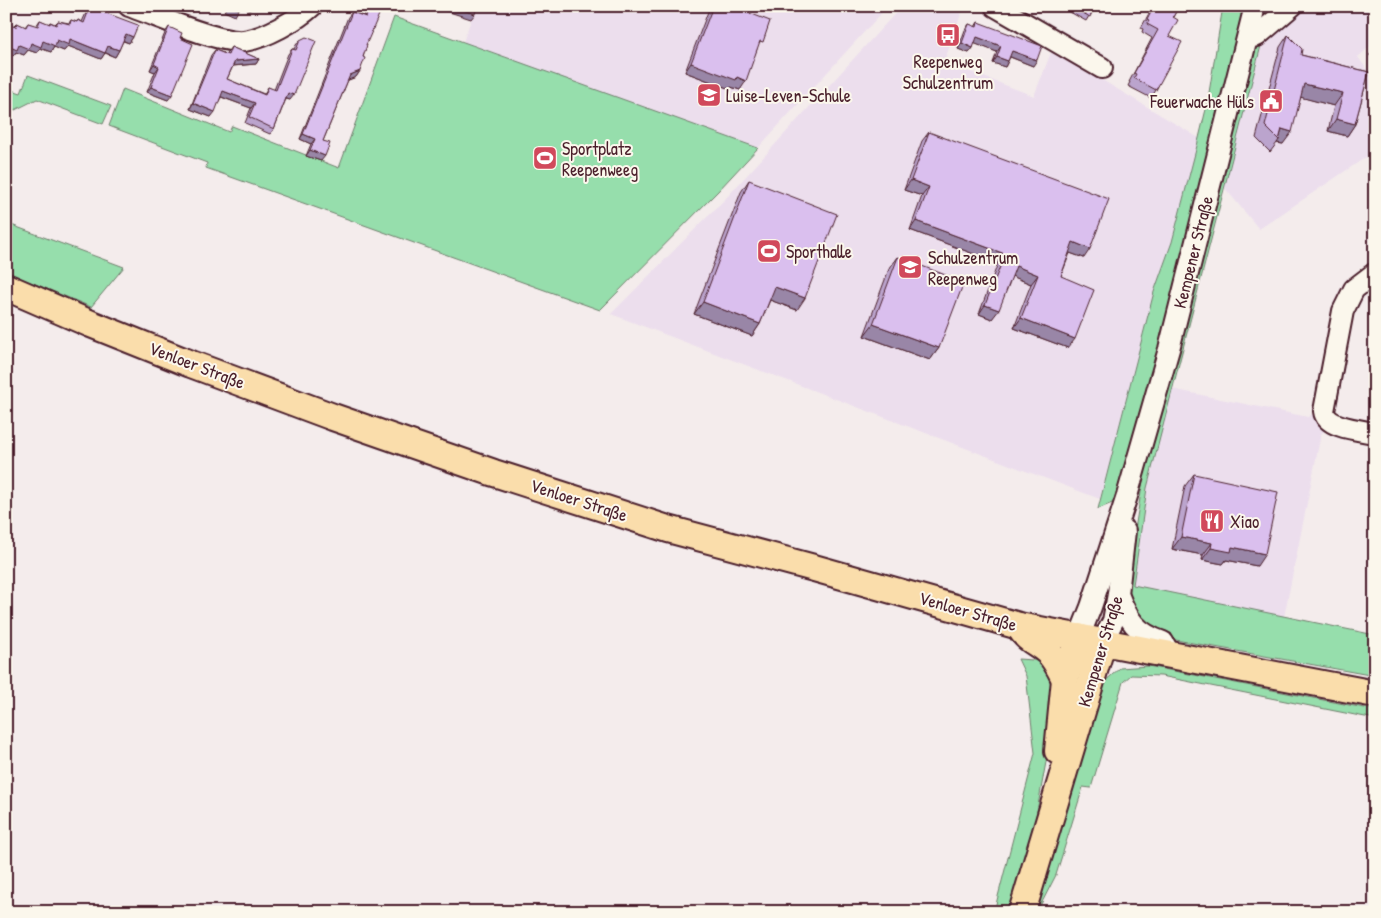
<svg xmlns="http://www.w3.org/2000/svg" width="1381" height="918" font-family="'Patrick Hand',sans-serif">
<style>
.built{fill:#ecdeed}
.green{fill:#96deac;stroke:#707e6c}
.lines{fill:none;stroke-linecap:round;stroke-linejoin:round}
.minor-casing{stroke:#4a1f2b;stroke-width:24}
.major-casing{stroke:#4a1f2b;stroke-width:30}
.minor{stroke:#fbf7ec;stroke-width:20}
.major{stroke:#faddab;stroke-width:26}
.wall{fill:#bba4cd;stroke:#4a1f2b}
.shaded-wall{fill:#9986a7;stroke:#4a1f2b}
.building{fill:#dabfee;stroke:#4a1f2b}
.labels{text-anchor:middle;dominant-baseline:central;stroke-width:4;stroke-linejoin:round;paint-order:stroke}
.poi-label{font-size:18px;fill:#4a1f2b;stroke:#fbf7ec;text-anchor:start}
.street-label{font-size:18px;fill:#4a1f2b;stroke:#fbf7ec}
</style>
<rect width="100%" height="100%" fill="#f4ecec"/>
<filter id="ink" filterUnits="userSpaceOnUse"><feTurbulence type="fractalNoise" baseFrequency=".02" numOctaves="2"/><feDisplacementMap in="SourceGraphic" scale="10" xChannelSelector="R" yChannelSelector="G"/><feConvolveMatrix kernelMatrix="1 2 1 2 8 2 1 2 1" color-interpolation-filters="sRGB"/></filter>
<g filter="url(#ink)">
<g class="built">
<polygon points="476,6 888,6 758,148 463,42"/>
<polygon points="902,6 964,6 944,62 1034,96 1052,50 1199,138 1172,242 1154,292 1100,499 611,314 726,198"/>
<polygon points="1299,6 1375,6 1375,42 1358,57 1375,81 1375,151 1259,229 1224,187 1263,38"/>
<polygon points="1172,389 1308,417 1314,413 1319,423 1325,430 1321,434 1284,617 1133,585 1147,488"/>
</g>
<g class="green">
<polygon points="1223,6 1248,6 1140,425 1117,501 1098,509 1154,292 1172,242 1199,138 1207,105"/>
<polygon points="394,17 758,148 718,191 600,310 206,168 207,163 109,126 123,89 229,132 232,126 339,168"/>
<polygon points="1263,38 1147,488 1133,585 1375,635 1375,676 1165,638 1149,632 1127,604 1126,585 1147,455 1252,46"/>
<polygon points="28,75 111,106 103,124 37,99 15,110 6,106 6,88 21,93"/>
<polygon points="6,223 124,267 91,307 6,272"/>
<polygon points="1018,659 1048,661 1058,697 1032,838 1014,912 994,912 1035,753 1026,676"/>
<polygon points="1148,666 1375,710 1375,719 1161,676 1131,675 1123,682 1091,788 1083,787 1056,875 1037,912 1028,912 1104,682 1120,668"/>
</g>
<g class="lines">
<defs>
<g id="minor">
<path d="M129,6C154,15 221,44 244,41C265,38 297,20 312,6"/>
<polyline points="995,6 1102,68"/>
<polyline points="1248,38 1257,36 1292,6"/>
<path d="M1375,273L1354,289L1343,311L1324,411C1326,428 1360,430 1375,433"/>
<path d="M1118,594C1128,620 1136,633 1163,642L1170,654"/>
<polyline points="1079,637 1091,607 1127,496 1169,349 1255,6"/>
<polyline points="1103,641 1113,621 1118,594 1125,531"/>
</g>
<g id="major">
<polyline points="6,287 91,324 191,364 333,417 494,473 668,529 814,568 1019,626 1375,694"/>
<path d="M1019,626C1029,643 1035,640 1048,652C1056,660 1060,669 1065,679"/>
<polyline points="1058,751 1065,679 1079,637"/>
<polyline points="1022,912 1103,641"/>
</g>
</defs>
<use href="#minor" class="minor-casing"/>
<use href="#major" class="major-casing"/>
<use href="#minor" class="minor"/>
<use href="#major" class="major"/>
</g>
<g class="wall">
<polygon points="370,6 366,45 360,71 356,77 348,80 323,141 321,161 306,156 311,144 300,139 348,17 352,12 364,16 366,11"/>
<polygon points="711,6 713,6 757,49 740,90 731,87 730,89 685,72 709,9"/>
<polygon points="1041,6 1047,6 1046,9"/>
<polygon points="1059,6 1095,6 1086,21"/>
<polygon points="1153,6 1179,6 1173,17 1156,90 1151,98 1128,86 1130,82 1129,82 1152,38 1142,32 1143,29 1141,28"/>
<polygon points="90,7 133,37 129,43 123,41 119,50 115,57 105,53 101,59 68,46 64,51 54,47 51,52 40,48 37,53 28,50 24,55 16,52 13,56 14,26 17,23 25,27 28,23 36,26 40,20 49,24 50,22 55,24 58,21 69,23 71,20 76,22 78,20 82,22 86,13"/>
<polygon points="978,22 1033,66 1010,57 1005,67 993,63 997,52 974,43 973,48 969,53 958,49 965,30 969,24 975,27"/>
<polygon points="169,27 180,38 168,100 147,92 155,72 150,70 165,33"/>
<polygon points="1288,35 1301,55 1369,72 1355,124 1347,136 1328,131 1334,106 1301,97 1283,144 1277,143 1270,152 1256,138 1280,47"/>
<polygon points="300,40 290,100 286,99 274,129 270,134 245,123 251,108 221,97 211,117 190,109 211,55 215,50 226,54 231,47 259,59 256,64 233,66 227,79 264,94 268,87 274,90 288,54 292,49 294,49 296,45"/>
<polygon points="1375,49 1375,61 1369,55"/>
<polygon points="929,132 1084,258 1070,253 1061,276 1068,348 1014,328 1031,284 1012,276 992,319 979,314 998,263 910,230 922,196 904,190 922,141"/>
<polygon points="749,180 797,310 770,300 760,324 752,336 694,314 741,192"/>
<polygon points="898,257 939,348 930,360 864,336 889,269"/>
<polygon points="1194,474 1257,566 1226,560 1223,564 1202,560 1203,555 1172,549 1185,486"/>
</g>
<g class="shaded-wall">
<polygon points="206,6 215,6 214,8 210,8"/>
<polygon points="228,6 231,6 239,9 235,16 224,11"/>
<polygon points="241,6 252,6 250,10"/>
<polygon points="439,6 452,6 475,14 471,19 437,8"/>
<polygon points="811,6 826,6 823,10"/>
<polygon points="126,34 133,37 129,43 122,40"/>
<polygon points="977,37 1001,46 997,52 973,43"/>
<polygon points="70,39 105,53 101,59 68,46 64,51 54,47 51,52 40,48 37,53 28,50 24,55 16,52 13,56 6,53 6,48 8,46 19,45 43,41"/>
<polygon points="962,43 973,48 969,53 958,49"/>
<polygon points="108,46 119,50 115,57 104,52"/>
<polygon points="1012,51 1037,60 1033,66 1008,56"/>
<polygon points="997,57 1008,61 1005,67 993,63"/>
<polygon points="259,59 256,64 231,66 235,61"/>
<polygon points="691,63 737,77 746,81 740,90 731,87 730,89 685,72"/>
<polygon points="154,64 159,67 155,72 150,70"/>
<polygon points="360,71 356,77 346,81 350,75"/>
<polygon points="1304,84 1343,93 1334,106 1296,96"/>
<polygon points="151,87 172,95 168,100 147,92"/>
<polygon points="223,91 255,103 251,108 219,96"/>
<polygon points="288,93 294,95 290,100 284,98"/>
<polygon points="193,103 215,112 211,117 190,109"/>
<polygon points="1336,119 1355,124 1347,136 1328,131"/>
<polygon points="1282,129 1292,132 1283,144 1277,143 1279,140"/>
<polygon points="303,134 315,139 311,144 300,139"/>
<polygon points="310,150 325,156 321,161 306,156"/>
<polygon points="911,180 929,187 922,196 904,190"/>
<polygon points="916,221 1005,254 998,263 910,230"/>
<polygon points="1073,242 1090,249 1084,258 1067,252"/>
<polygon points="1016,266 1038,275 1031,284 1009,275"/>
<polygon points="775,287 805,298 797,310 767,299"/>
<polygon points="703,302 760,324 752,336 694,314"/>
<polygon points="985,305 999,310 992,319 979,314"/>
<polygon points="1021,318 1075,339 1068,348 1014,328"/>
<polygon points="873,324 939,348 930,360 864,336"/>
<polygon points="1181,537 1212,543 1203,555 1172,549"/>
<polygon points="1232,547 1265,554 1257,566 1226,560 1223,564 1202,560 1211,548"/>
</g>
<g class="building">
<polygon points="231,6 241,6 239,9"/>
<polygon points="370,6 372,6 381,10 366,45 367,45 363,57 365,58 360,71 350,75 323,141 330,143 325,156 310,150 315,139 303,134 352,12 366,17"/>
<polygon points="452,6 477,6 475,14"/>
<polygon points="713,6 731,6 770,21 763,42 760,41 746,81 737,77 736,80 691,63"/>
<polygon points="1071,6 1095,6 1090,17"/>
<polygon points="1154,6 1179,6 1173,17 1178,20 1169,36 1182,42 1156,90 1134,78 1136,74 1134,73 1158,30 1147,24 1149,21 1147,20"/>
<polygon points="90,7 138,25 133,37 126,34 119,50 108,46 105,53 70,39 69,45 57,40 55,46 43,41 41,47 31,43 29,49 19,45 17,50 8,46 6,49 6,24 16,27 17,23 26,27 28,23 38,26 40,20 50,24 50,22 56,25 58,21 70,24 71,20 77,22 78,20 84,23"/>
<polygon points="978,22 1042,46 1037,60 1012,51 1008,61 997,57 1001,46 977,37 973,48 962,43 969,24 977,27"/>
<polygon points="169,27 182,33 180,38 193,44 172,95 151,87 159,67 154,64"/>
<polygon points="1288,35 1302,49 1301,55 1369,72 1355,124 1336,119 1343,93 1304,84 1292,132 1282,129 1279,140 1265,126"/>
<polygon points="306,37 316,41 294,95 288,93 274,129 249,117 255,103 223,91 215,112 193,103 215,50 228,55 231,47 259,59 235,61 227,79 265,95 268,87 276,90 292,49 296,50 300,40"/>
<polygon points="929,132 1109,199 1090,249 1073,242 1061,276 1094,290 1075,339 1021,318 1038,275 1016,266 999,310 985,305 1005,254 916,221 929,187 911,180"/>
<polygon points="749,180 837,214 805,298 775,287 760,324 703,302"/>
<polygon points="898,257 964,282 939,348 873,324"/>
<polygon points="1194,474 1278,492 1265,554 1232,547 1231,552 1211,548 1212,543 1181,537"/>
</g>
</g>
<defs>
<symbol id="bus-square" viewBox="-11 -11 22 22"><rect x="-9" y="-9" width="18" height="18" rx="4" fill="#d1495b" stroke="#fbf7ec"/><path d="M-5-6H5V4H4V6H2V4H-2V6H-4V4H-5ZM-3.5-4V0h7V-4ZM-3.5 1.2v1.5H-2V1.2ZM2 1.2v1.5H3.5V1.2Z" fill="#fff"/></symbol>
<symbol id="school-square" viewBox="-11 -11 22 22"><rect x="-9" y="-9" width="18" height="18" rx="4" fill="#d1495b" stroke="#fbf7ec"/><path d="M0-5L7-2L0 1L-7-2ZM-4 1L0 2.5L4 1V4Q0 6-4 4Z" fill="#fff"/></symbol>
<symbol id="civic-square" viewBox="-11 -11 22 22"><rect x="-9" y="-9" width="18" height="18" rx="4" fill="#d1495b" stroke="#fbf7ec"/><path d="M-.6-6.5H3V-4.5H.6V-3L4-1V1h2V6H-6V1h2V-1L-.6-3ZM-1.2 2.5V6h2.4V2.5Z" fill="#fff"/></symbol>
<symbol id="stadium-square" viewBox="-11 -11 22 22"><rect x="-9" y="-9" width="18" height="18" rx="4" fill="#d1495b" stroke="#fbf7ec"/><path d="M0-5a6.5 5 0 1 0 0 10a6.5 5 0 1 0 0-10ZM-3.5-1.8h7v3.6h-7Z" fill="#fff"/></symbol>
<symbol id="restaurant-square" viewBox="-11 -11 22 22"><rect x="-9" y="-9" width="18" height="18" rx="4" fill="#d1495b" stroke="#fbf7ec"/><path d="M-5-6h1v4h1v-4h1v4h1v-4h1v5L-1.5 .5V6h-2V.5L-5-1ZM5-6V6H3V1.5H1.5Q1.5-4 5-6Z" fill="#fff"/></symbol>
</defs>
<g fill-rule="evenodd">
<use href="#bus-square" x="934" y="21" width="28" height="28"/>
<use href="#school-square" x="695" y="81" width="28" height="28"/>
<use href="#civic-square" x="1257" y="87" width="28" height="28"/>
<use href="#stadium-square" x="531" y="144" width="28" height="28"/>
<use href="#stadium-square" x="755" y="237" width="28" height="28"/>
<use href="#school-square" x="896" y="253" width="28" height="28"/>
<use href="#restaurant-square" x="1198" y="507" width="28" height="28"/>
</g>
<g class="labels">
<g class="poi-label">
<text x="948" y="61" text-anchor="middle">Reepenweg<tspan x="948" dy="21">Schulzentrum</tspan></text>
<text x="726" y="95">Luise-Leven-Schule</text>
<text x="1254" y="101" text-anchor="end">Feuerwache Hüls</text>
<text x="562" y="148">Sportplatz<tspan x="562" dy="21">Reepenweeg</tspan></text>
<text x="786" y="251">Sporthalle</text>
<text x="928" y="257">Schulzentrum<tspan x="928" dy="21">Reepenweg</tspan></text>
<text x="1230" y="521">Xiao</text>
</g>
<g class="street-label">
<text transform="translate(1193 252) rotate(-76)">Kempener Straße</text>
<text transform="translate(197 365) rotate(21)">Venloer Straße</text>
<text transform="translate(579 500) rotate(18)">Venloer Straße</text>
<text transform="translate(968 611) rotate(16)">Venloer Straße</text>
<text transform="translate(1100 651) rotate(-73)">Kempener Straße</text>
</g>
</g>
<rect width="1381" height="918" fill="none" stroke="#fbf7ec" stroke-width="25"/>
<rect x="12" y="12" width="1356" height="893" fill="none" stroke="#4a1f2b" stroke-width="2" filter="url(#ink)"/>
</svg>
